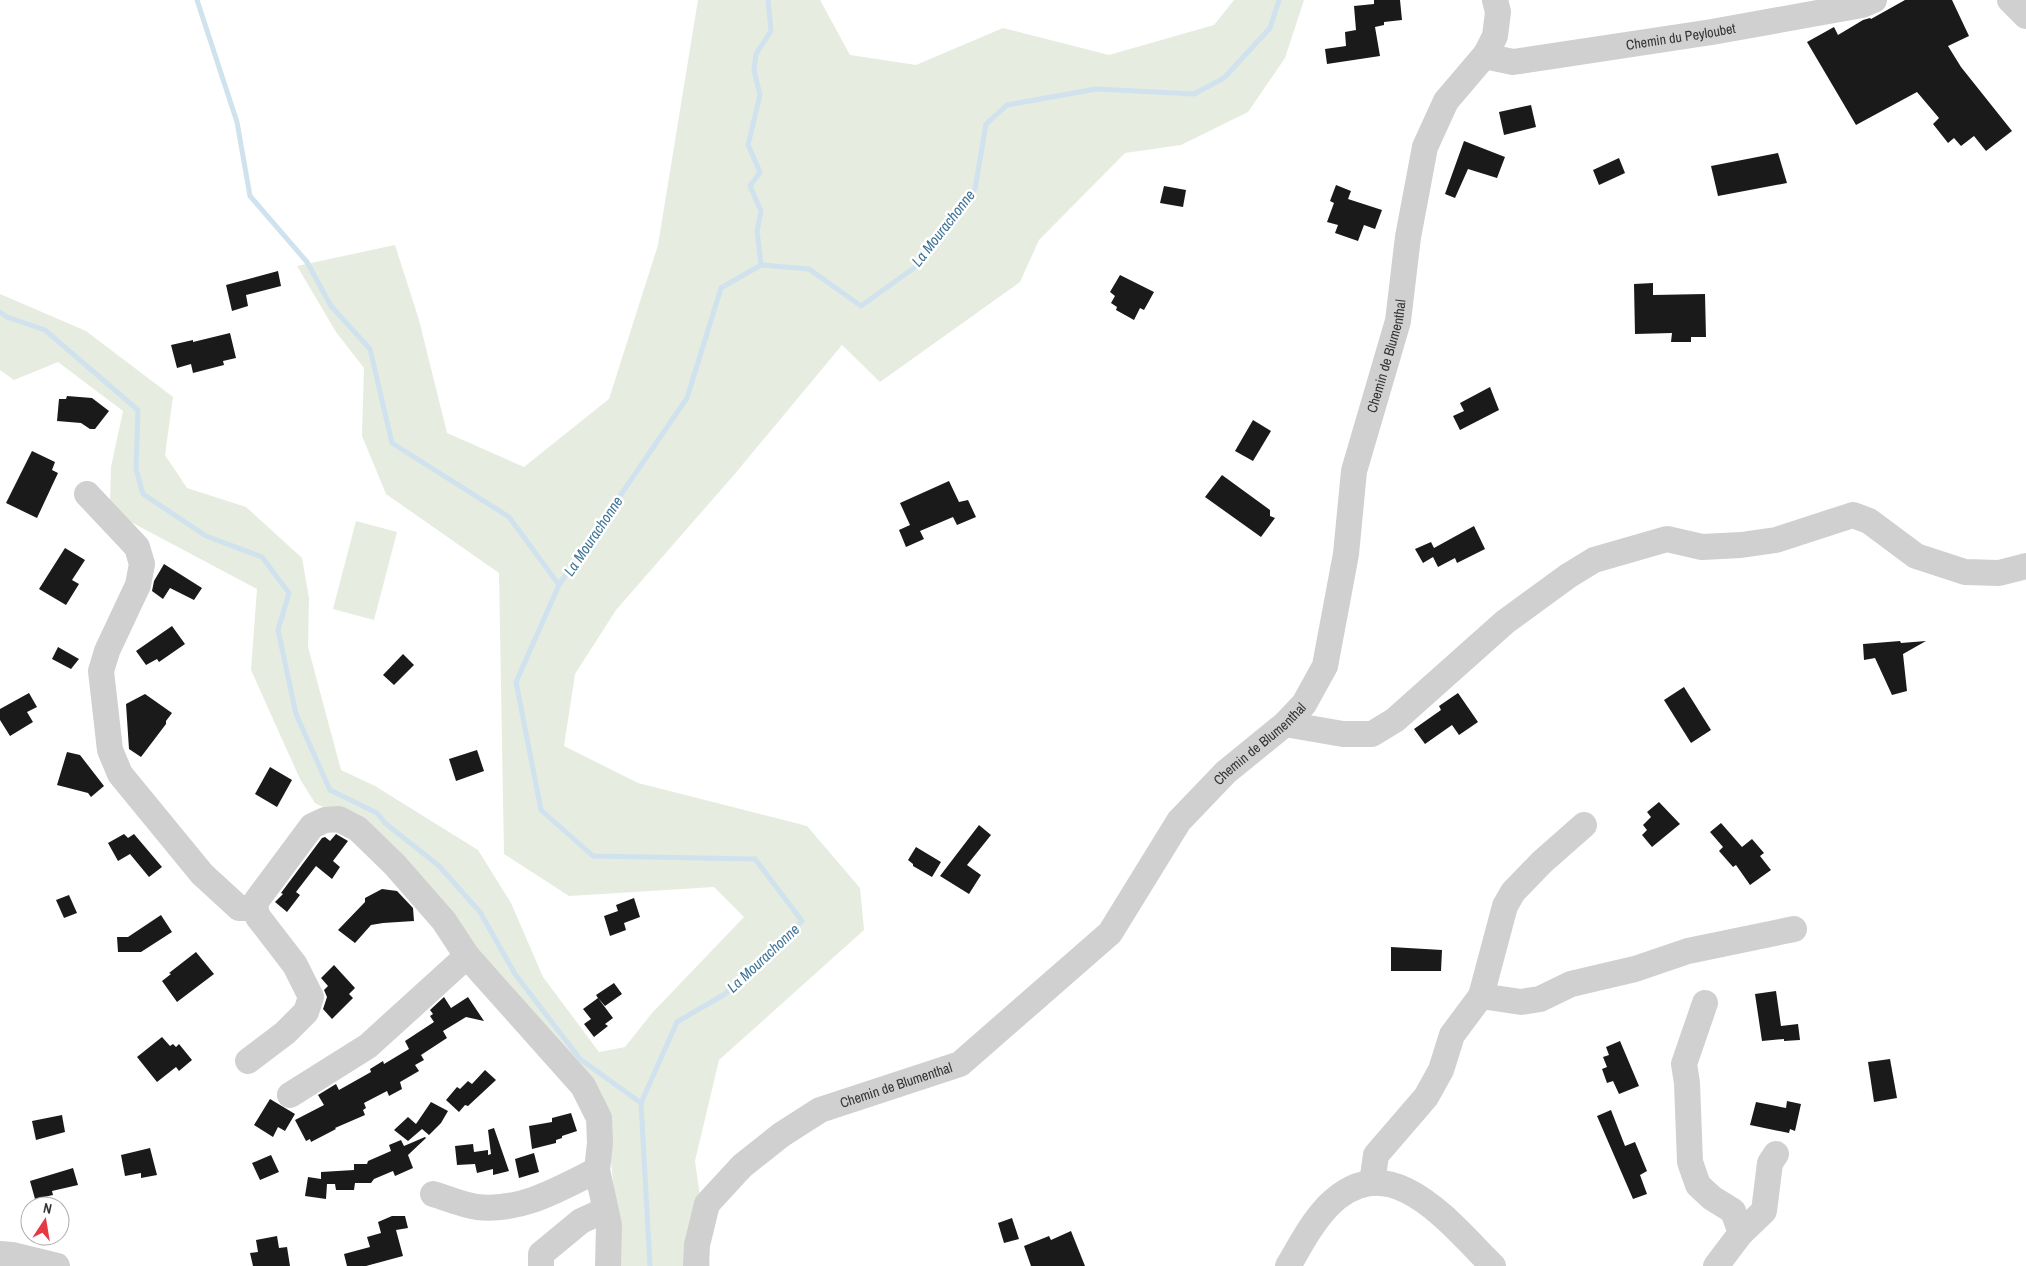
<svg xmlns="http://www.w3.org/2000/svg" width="2026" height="1266" font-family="'Archivo Narrow',sans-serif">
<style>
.green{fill:#e6ecdf}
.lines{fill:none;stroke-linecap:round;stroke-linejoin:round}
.stream{stroke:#cfe2ee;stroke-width:5}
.building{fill:#1a1a1a}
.minor{stroke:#d0d0d0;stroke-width:26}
.labels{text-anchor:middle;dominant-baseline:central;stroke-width:5;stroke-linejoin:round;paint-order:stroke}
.street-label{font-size:14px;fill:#333;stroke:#fff}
.water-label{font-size:15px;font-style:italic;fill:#3f7597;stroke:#fff}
</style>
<rect width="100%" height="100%" fill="#fff"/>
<g class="green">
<polygon points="698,0 820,0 850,55 916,65 1003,28 1109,55 1214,25 1234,0 1304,0 1285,58 1248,112 1181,145 1125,153 1039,240 1020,282 880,382 842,345 733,476 616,610 575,674 564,746 638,783 807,826 860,888 864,930 719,1060 695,1161 710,1266 619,1266 621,1259 607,1124 599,1091 325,808 315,803 300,779 251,670 257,589 129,521 110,506 111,467 123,411 58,362 14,380 0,370 0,294 86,331 173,397 165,455 187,488 246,507 302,558 309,598 308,647 341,770 375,786 478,850 511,903 543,977 599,1052 625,1047 652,1013 744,917 714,887 569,896 504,854 499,573 386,494 362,436 364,368 336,332 297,266 395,245 419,320 447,433 524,467 609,399 658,245"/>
<polygon points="356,521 397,532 374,620 333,609"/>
</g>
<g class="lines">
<g class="stream">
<polyline points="197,0 237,122 250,196 307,262 331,306 370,349 392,443 509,517 559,585"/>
<polyline points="761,265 757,231 761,211 750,186 760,172 748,145 760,95 754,70 756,54 771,31 768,0"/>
<polyline points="0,312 7,317 45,330 138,410 136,469 143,494 206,536 262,557 289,593 278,630 296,714 330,790 377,813 385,823 439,866 480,912 515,974 580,1059 641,1103"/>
<polyline points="650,1266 641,1103 677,1022 725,994 802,921 755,859 593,856 541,810 516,682 559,585 687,398 721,288 761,265 809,269 861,306 918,265 975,189 986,124 1007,105 1096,89 1194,94 1224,78 1270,28 1279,0"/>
</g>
</g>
<g class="building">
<polygon points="1374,0 1400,0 1402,20 1384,22 1384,25 1375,27 1380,56 1327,64 1325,49 1346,46 1345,32 1356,30 1354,6 1374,4"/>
<polygon points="1905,0 1952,0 1969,36 1948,46 1961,67 2012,131 1986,151 1974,136 1961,146 1954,138 1948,143 1933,124 1939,118 1917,92 1856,125 1807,42 1834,27 1838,35 1863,20 1870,18 1871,19"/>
<polygon points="1531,105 1536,127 1504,135 1499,112"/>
<polygon points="1464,141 1505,157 1497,178 1468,169 1455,198 1445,194"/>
<polygon points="1778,153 1787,183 1718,196 1711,166"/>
<polygon points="1619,158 1625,173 1599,185 1593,170"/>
<polygon points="1336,185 1351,191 1348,199 1382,210 1375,229 1364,225 1358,241 1335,233 1338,225 1327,222 1334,203 1330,201"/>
<polygon points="1164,186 1186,190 1183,207 1160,203"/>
<polygon points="278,271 281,286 246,295 248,306 232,311 226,285"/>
<polygon points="1120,275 1154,292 1144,310 1140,308 1134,320 1116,310 1117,307 1111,303 1115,296 1110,292"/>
<polygon points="1653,283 1653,295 1705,294 1706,337 1691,337 1691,342 1671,342 1672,333 1635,334 1634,284"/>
<polygon points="230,333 236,358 223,361 224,365 193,373 191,364 177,368 171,345 193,340 193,342"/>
<polygon points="1490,387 1499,410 1460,430 1453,416 1464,411 1460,403"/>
<polygon points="67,396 92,398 109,411 95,429 90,429 81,423 57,421 59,399 66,399"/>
<polygon points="1253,420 1271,431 1253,461 1235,451"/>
<polygon points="32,451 55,462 52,470 58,473 37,518 6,503"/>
<polygon points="1222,475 1270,510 1270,516 1275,518 1261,537 1205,497"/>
<polygon points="949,481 959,502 968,500 976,517 957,525 953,517 920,531 924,539 906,547 899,530 910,525 900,503"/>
<polygon points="1474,526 1485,549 1457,563 1455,558 1438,567 1433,557 1423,563 1415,549 1431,542 1434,548"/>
<polygon points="65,548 85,560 72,580 79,584 66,605 39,589"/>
<polygon points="164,564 202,588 194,600 170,588 163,599 152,591 154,581"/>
<polygon points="172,626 185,644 159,662 157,659 146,665 136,651"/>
<polygon points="1900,641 1901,643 1926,641 1903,654 1907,691 1892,695 1875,658 1864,660 1863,644"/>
<polygon points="58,647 79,659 71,669 52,659"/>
<polygon points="403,654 414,665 394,685 383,675"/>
<polygon points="1684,687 1711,730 1691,743 1664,700"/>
<polygon points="29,693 37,707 27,712 33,722 10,736 0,720 0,709"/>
<polygon points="1458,693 1478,722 1459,735 1452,725 1425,744 1414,729 1441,710 1439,706"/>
<polygon points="145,694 172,713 166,721 166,724 141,757 129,749 126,704"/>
<polygon points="477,750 484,771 456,781 449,759"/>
<polygon points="67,752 80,755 104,786 91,797 88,793 57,785"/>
<polygon points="270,767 292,780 277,807 255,794"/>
<polygon points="1659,802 1680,824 1652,847 1642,835 1647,830 1643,825 1651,817 1647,812"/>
<polygon points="1721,823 1742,847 1752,839 1764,853 1760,856 1771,870 1750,885 1736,865 1733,867 1719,851 1723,847 1710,832"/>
<polygon points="979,825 991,835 967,865 981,875 969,894 940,876"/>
<polygon points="124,834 128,838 134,834 162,867 149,877 130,854 118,861 108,843"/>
<polygon points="336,834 348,841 333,861 340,867 332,879 316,866 296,892 300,895 287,912 275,902 283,894 281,893 322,838 325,837 330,841"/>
<polygon points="916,847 941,862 932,877 913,866 913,864 908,860"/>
<polygon points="382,889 397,891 413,908 414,921 383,923 371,925 355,943 338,930 365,902 365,898"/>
<polygon points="69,895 77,913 64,918 56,900"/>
<polygon points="634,898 640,917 624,923 626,930 610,936 604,916 618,911 616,905"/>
<polygon points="161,915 172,932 141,952 118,952 117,937 128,937"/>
<polygon points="1391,947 1442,950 1441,971 1391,971"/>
<polygon points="196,952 214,974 177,1002 162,981 171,974 169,973"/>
<polygon points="334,965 355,988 349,994 353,998 332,1019 323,1009 327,997 324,990 328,986 321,978"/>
<polygon points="614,983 622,994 605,1006 598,998 613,1018 605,1024 608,1026 594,1037 584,1024 591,1019 583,1009 598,998 596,995"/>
<polygon points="1776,991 1781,1026 1798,1024 1800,1040 1784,1041 1784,1039 1762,1041 1755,994"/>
<polygon points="444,997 451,1008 468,997 484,1021 466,1017 443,1031 447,1038 421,1055 424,1060 415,1065 419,1071 400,1082 402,1089 389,1096 387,1091 364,1103 366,1108 363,1110 365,1115 335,1128 336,1129 311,1142 310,1139 306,1141 295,1120 324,1105 318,1095 336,1084 339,1090 371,1072 370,1069 383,1061 384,1064 409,1049 405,1041 434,1022 430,1016 433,1014 430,1010"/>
<polygon points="162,1037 170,1046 173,1044 176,1047 179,1044 192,1060 179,1071 176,1067 157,1082 137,1057"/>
<polygon points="1620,1041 1639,1086 1619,1094 1613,1081 1607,1083 1602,1069 1607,1067 1603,1057 1609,1055 1606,1047"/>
<polygon points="1890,1059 1897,1098 1874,1102 1868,1062"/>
<polygon points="485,1070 496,1080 468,1106 465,1105 459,1112 446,1100 457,1087 460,1089 468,1081 472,1084"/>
<polygon points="270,1099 295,1114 285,1131 278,1127 273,1137 254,1125"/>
<polygon points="1787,1101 1801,1104 1795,1131 1790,1129 1789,1133 1750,1125 1756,1102 1786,1108"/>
<polygon points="431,1102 448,1111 441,1123 429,1135 422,1129 408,1141 394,1130 408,1117 416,1124"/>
<polygon points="1611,1110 1625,1146 1635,1142 1647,1171 1640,1175 1647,1194 1633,1199 1597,1116"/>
<polygon points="571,1113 577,1131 562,1136 562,1138 556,1140 556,1143 532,1149 529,1126 552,1122 552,1118"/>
<polygon points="62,1115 65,1132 36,1140 32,1121"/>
<polygon points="494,1128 509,1171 493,1175 493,1169 477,1173 475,1164 457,1165 455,1146 473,1144 474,1152 488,1150 488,1155 491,1154 488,1130"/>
<polygon points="425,1137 426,1138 408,1155 413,1168 395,1176 393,1171 374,1179 371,1183 355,1183 354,1190 336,1190 335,1184 327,1184 326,1199 305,1196 308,1177 321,1179 321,1172 354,1170 354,1164 367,1164 368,1161 391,1151 389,1145 401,1140 404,1146"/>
<polygon points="150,1148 157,1175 141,1178 141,1173 125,1176 121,1155"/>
<polygon points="534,1153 539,1172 519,1178 515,1159"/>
<polygon points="271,1155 279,1172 260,1180 252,1163"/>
<polygon points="73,1168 78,1185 52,1191 53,1195 35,1199 30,1181"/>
<polygon points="392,1216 405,1216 408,1228 396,1230 403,1256 366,1266 347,1266 344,1254 370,1247 367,1237 381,1233 378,1222"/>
<polygon points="1012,1218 1019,1239 1004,1243 998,1223"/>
<polygon points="1071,1231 1085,1266 1031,1266 1024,1246 1049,1236 1051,1240"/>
<polygon points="277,1236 279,1248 287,1247 290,1266 253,1266 250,1253 258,1252 256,1240"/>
</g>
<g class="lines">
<g class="minor">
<polyline points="2010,0 2026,16"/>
<path id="s1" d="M1486,54L1494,58L1513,62L1712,32L1862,5L1874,0"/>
<polyline points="87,494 137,547 142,564 138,585 107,651 101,671 110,750 120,774 202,874 239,908 255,908"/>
<polyline points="1285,724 1343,734 1372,734 1395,720 1505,622 1568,576 1594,560 1667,539 1702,547 1741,545 1776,540 1853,515 1869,521 1916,556 1965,572 1999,573 2026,566"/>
<polyline points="1481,996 1521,1002 1540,999 1571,984 1635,969 1688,951 1794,929"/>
<polyline points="1705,1003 1684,1064 1687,1083 1690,1162 1698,1185 1712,1198 1733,1211 1741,1233"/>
<polyline points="248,1061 285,1033 306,1012 311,997 295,965 258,917 255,908 257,900 312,826 325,820 339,819 358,829 395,865 444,921 467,956 583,1086 599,1118 600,1143 597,1170 609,1225 608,1266"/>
<polyline points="290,1095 368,1046 467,956"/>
<polyline points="1372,1183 1376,1155 1426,1097 1441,1070 1452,1035 1481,996 1505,906 1513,892 1542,862 1584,825"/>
<path d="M433,1194C447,1198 463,1205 477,1207C521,1212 559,1189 597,1170"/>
<polyline points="0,1254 12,1255 57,1266"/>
<polyline points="541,1266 541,1254 581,1221 605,1210"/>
<path id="s2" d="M696,1266L697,1245L707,1204L742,1166L781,1135L820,1110L960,1064L1110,933L1179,821L1226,772L1285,724L1304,704L1325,666L1346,554L1354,471L1398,321L1408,237L1425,147L1446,101L1486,54L1495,36L1498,12L1495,0"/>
<path d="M1288,1266C1300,1246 1311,1224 1328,1206C1390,1143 1450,1224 1493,1266"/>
<polyline points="1716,1266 1741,1233 1764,1211 1770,1163 1776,1154"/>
</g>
</g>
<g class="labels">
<g class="street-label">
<text stroke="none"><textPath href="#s1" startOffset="198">Chemin du Peyloubet</textPath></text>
<text stroke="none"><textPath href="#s2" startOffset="1221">Chemin de Blumenthal</textPath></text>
<text stroke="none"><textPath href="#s2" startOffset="801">Chemin de Blumenthal</textPath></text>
<text stroke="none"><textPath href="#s2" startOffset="291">Chemin de Blumenthal</textPath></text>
</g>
<g class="water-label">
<text transform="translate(943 228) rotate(-52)">La Mourachonne</text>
<text transform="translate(593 536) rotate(-56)">La Mourachonne</text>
<text transform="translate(763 958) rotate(-43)">La Mourachonne</text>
</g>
</g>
<g transform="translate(45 1221) rotate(12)"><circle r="24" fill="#ffffff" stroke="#adadad"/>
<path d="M0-4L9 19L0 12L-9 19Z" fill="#e63946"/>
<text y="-8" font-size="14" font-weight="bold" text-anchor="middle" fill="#333333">N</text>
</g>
</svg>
